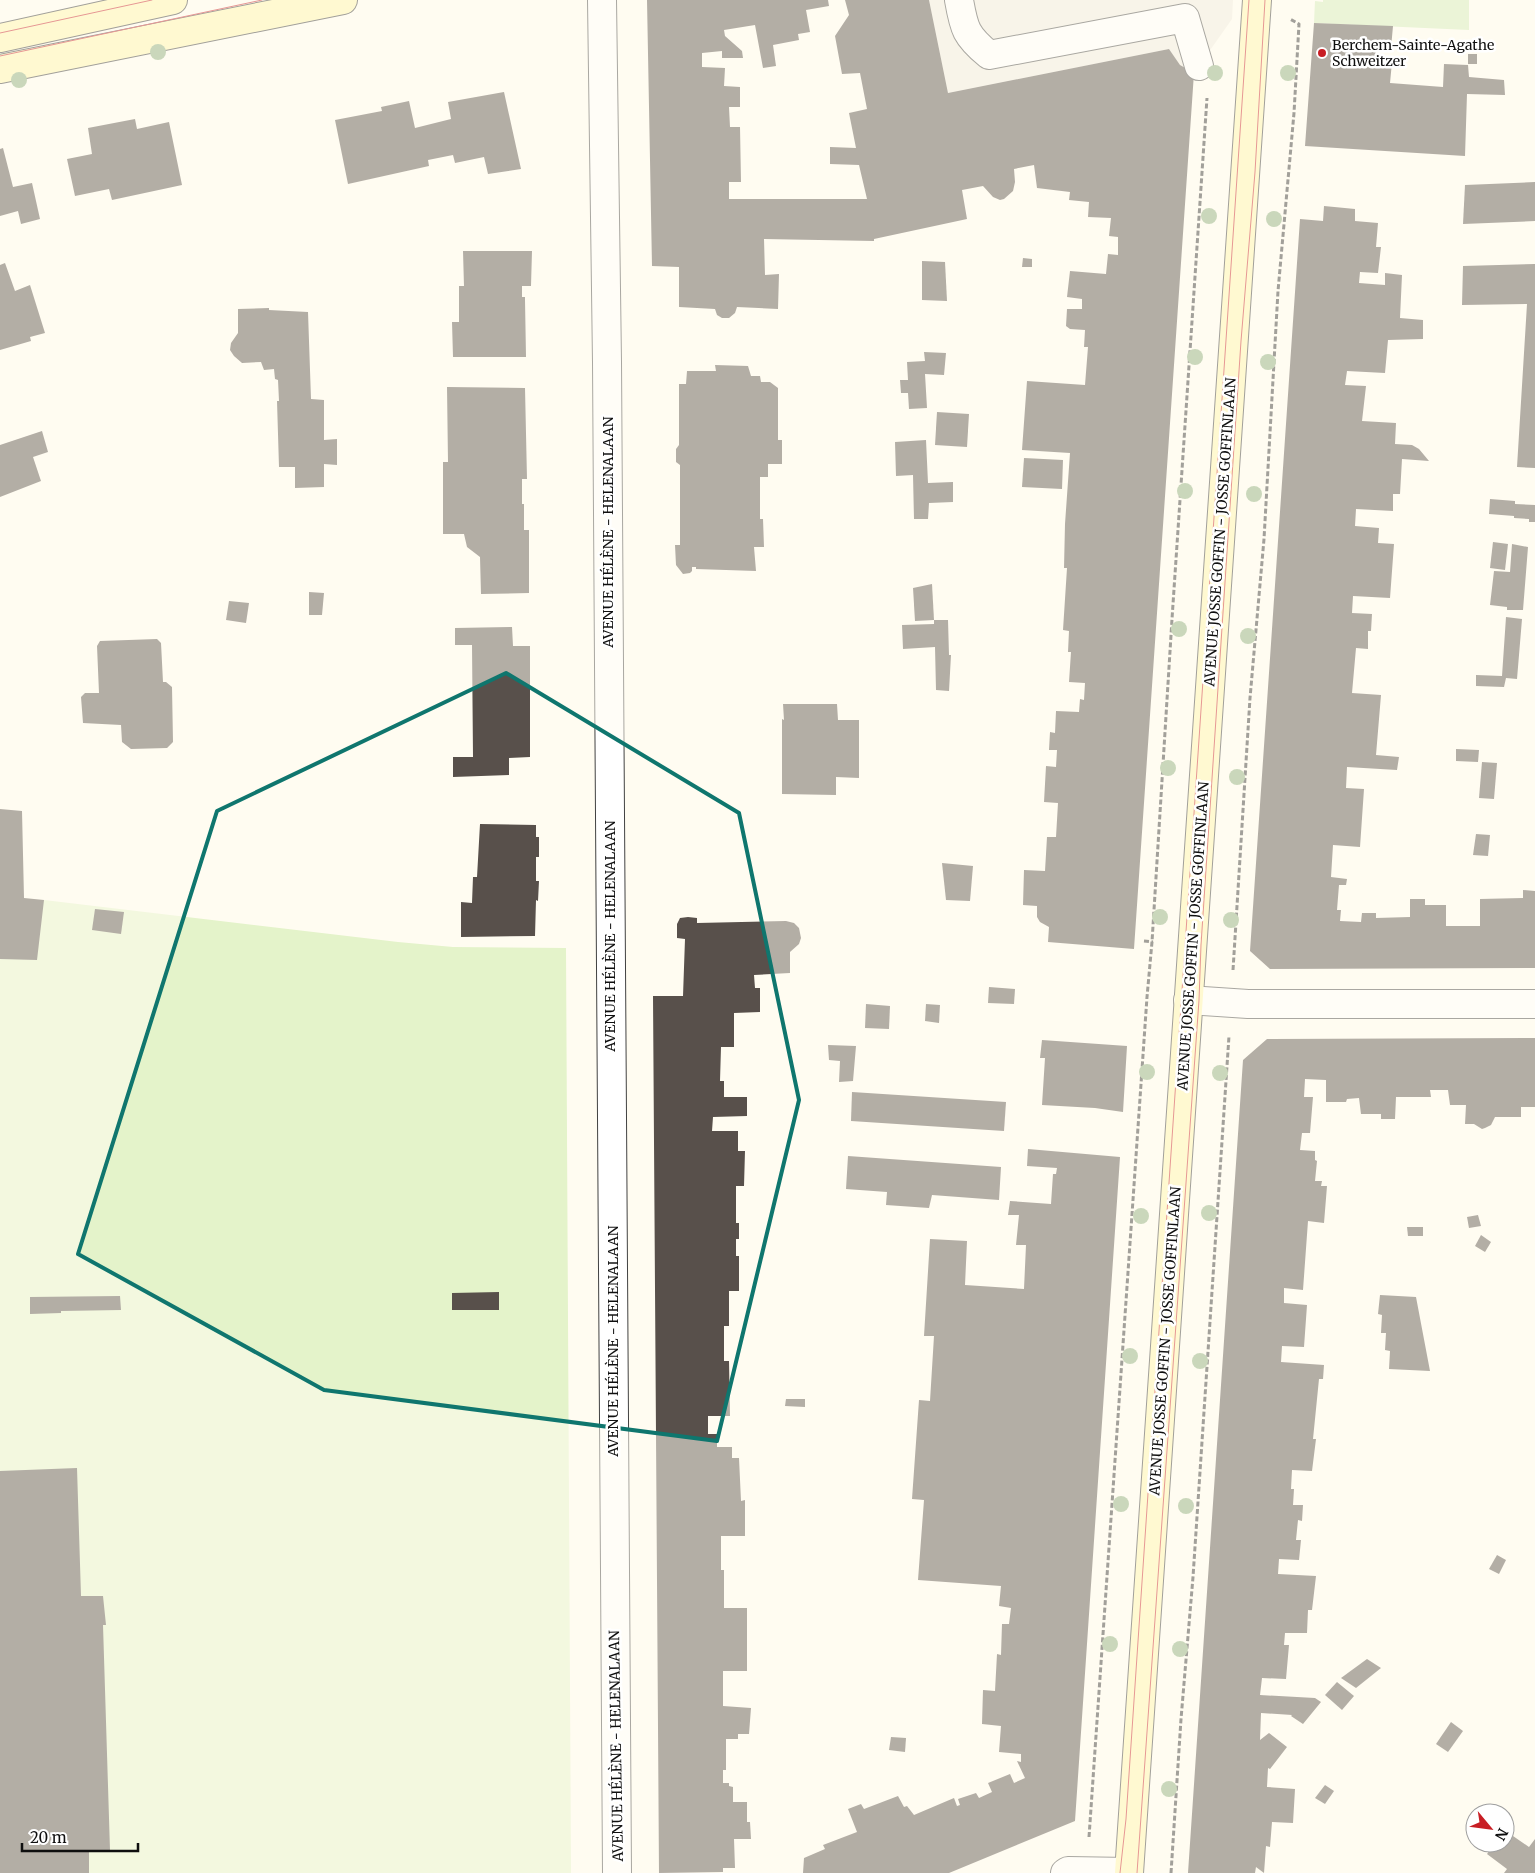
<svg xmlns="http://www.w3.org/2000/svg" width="1535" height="1873" font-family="Merriweather,serif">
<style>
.green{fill:#d2ecb8}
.pitch{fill:#e4f3ca}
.plaza{fill:#f0ecdf}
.building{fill:#58504b}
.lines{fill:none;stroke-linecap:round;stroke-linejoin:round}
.street-casing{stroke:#424242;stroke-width:30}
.secondary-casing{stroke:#313131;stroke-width:30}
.path{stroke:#313131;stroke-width:3;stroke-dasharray:5 2.5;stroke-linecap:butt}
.street{stroke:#fff;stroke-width:28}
.secondary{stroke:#fff7ac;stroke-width:28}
.tram{stroke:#c81e24;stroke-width:1}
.tree{fill:#8aac7b}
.marked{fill:none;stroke:#0f766e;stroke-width:4;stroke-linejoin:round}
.poi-dot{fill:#c81e24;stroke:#fff;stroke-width:2}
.labels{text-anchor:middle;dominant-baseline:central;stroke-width:5;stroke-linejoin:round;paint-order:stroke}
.poi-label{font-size:14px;fill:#0f0f0f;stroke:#fff;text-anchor:start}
.street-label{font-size:14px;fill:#0f0f0f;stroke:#fff}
</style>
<rect width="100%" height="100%" fill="#fffcf1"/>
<polygon class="green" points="1323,0 1469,0 1469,30 1314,23 1315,1 1323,2"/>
<polygon class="pitch" points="44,900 398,942 453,947 566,948 571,1873 0,1873 0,959"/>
<polygon class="plaza" points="929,0 1233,0 1232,19 1194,73 1180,65 1169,49 948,93"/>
<g class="building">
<polygon points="647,0 828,0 829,6 806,10 810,32 798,34 799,40 773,45 776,66 763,68 755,25 724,30 725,36 742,51 743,58 722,58 722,51 702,53 702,67 725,68 724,86 740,87 740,107 729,107 730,127 740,127 741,182 729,182 729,199 867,199 859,165 830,164 830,147 856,148 849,113 867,109 860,73 842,74 835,36 849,15 845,0 929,0 948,93 1169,49 1180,65 1194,73 1134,949 1048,942 1049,927 1040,922 1037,917 1037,906 1023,905 1024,870 1045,871 1047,837 1056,837 1058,803 1044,802 1046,766 1056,767 1057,750 1049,750 1050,732 1055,733 1056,711 1079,712 1080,699 1084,700 1085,683 1069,682 1071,652 1068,652 1069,631 1063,630 1067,568 1064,568 1065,524 1070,453 1022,450 1027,381 1085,385 1088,347 1084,347 1085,330 1070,329 1066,326 1067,309 1082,309 1082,299 1067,297 1070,271 1106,274 1108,254 1118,255 1118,237 1109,236 1111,218 1088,217 1089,202 1069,200 1070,192 1037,188 1034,165 1014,169 1015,182 1013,191 1004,199 1000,200 993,197 983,186 962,190 967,219 874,239 874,241 764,239 765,275 779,274 778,309 737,307 735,313 729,318 722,318 717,315 715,309 679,307 679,267 652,266"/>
<polygon points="1314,23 1393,26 1391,48 1376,47 1375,61 1392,62 1390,83 1443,87 1444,64 1468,65 1469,77 1504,80 1505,95 1467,94 1465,156 1305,146"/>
<rect x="1468" y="54" width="9" height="10"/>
<polygon points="504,92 521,169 488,174 484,157 455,163 453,155 428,160 429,166 348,184 335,120 382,111 381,107 409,101 415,128 451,119 448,102"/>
<polygon points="135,119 137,129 169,122 182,185 112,200 109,189 75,196 67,159 92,154 88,128"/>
<polygon points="3,148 13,187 32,183 40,219 21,224 18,211 0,216 0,149"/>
<polygon points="1535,182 1535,221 1463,224 1465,185"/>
<polygon points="1324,206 1355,209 1355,221 1378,223 1376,247 1381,247 1378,273 1360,272 1359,283 1385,285 1385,273 1402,275 1400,318 1423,320 1423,339 1388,340 1385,373 1347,371 1345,385 1366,386 1362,421 1396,423 1395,444 1412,445 1419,449 1429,461 1402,459 1400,494 1393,494 1393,511 1356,509 1355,526 1379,528 1378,543 1394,544 1390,598 1353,596 1352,613 1372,614 1371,631 1368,631 1368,649 1356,648 1352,693 1381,695 1376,755 1399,757 1397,770 1347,767 1346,788 1364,789 1360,847 1333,845 1331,877 1347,879 1346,885 1339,885 1337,910 1341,910 1340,921 1361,922 1362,913 1376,913 1376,918 1410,917 1410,899 1425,899 1425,905 1446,905 1446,926 1480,926 1480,899 1523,898 1523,890 1535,891 1535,968 1270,969 1250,951 1300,219 1323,221"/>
<polygon points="463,251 532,251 531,286 522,286 522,297 525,297 525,300 526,357 453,357 452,322 459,322 459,286 464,286"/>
<polygon points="1023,258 1032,259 1032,267 1022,267"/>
<polygon points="922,261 945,262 947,301 922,300"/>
<polygon points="5,263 15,291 30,285 45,333 30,337 31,341 0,350 0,265"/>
<polygon points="1535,264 1535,468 1517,467 1527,304 1462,305 1463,266"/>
<polygon points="269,308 269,310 308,312 311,399 324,400 324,440 337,439 337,465 324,464 324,487 295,488 295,467 279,467 277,401 279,401 278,380 275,379 274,369 264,370 261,362 242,363 234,356 230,350 231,343 238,333 238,309"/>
<polygon points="924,352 946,353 944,375 925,374 927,408 909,409 908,393 901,393 900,380 908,380 907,362 925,361"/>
<polygon points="715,365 748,366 751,376 760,376 761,382 770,382 778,388 778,440 782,440 782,464 768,464 768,477 760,477 760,519 763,519 764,547 754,547 756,571 696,569 696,567 692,567 692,571 690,573 683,574 676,565 675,545 680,545 680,465 676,462 676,449 679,445 679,384 686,384 687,371 716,371"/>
<polygon points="447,387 525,388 527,479 522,479 522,504 524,504 524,530 529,530 529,593 481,594 480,557 467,547 464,534 443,534 443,462 448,462"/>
<polygon points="937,412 969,414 967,447 935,445"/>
<polygon points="42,431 48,452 33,457 41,481 0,497 0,445"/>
<polygon points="926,440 928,483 953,482 953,502 929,503 928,519 914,519 913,475 896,476 895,442"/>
<polygon points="1024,458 1063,460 1062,489 1022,487"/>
<polygon points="1490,499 1515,501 1515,504 1535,505 1535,522 1529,522 1529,519 1514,518 1514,516 1489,514"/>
<polygon points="1493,542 1508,544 1505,570 1490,568"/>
<polygon points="1512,544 1528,547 1523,610 1507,610 1507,607 1490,605 1494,571 1510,572"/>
<polygon points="932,584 934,620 915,621 913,588"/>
<polygon points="309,592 324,593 322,615 309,615"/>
<polygon points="229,601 249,603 246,623 226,620"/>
<polygon points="1506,617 1522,619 1517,679 1506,678 1504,687 1476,686 1476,675 1502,676"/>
<polygon points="934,620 948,620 949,655 951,655 949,691 936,690 935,647 903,649 902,625 934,624"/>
<polygon points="512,627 513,646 530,646 530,757 509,758 509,775 453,777 453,757 473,757 472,645 455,645 455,628"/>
<polygon points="157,639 161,643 163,682 166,682 172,687 173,742 167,748 131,749 122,742 121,725 83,723 81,697 85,693 99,693 97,646 100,641"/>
<polygon points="783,704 837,704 838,720 859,720 859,778 836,777 836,795 782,794 782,719 784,720"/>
<polygon points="1456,749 1479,750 1478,762 1456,761"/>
<polygon points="1482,762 1497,763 1494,799 1479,798"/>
<polygon points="0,809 22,811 24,898 44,900 37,960 0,959"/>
<polygon points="480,824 536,825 536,837 539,837 539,857 536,857 536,881 539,881 538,901 536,900 535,936 461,937 461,902 472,903 473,877 477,877"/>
<polygon points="1476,834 1490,835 1488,856 1473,855"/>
<polygon points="942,863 973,866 970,901 946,900"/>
<polygon points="95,909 124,912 121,934 92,930"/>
<polygon points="688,917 697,918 697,923 786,921 794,923 799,928 801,938 799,944 790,952 790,973 754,975 755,988 760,988 760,1012 734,1013 734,1047 721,1047 720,1081 724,1081 724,1097 747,1097 747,1116 713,1117 712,1131 738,1131 738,1151 745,1151 744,1186 736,1186 736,1223 739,1223 739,1239 736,1239 736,1256 739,1256 739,1291 729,1291 729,1326 724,1326 724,1361 729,1361 730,1416 708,1416 708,1434 717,1434 717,1447 732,1447 732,1458 739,1458 741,1501 745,1500 745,1536 721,1536 721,1570 724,1570 724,1608 747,1608 747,1671 723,1671 723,1706 751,1708 749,1734 738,1734 738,1739 726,1739 726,1770 723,1770 723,1783 729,1783 729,1786 733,1787 733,1802 747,1802 747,1822 750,1822 751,1839 734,1839 735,1868 723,1868 723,1872 659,1873 653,996 683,996 685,939 677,938 677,924 680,918"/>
<polygon points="989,987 1015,989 1014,1004 988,1003"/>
<polygon points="866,1004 890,1006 889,1029 865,1028"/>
<polygon points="926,1004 940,1005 939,1023 925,1021"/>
<polygon points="1535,1038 1535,1107 1521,1107 1521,1117 1495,1117 1491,1125 1485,1128 1482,1129 1474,1124 1465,1124 1466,1105 1450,1105 1448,1090 1430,1090 1431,1097 1396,1097 1395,1119 1381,1119 1381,1114 1361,1114 1359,1098 1347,1099 1346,1102 1326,1102 1326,1080 1305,1079 1304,1097 1313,1097 1310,1133 1302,1133 1300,1150 1315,1151 1315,1160 1317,1161 1315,1181 1322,1181 1321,1186 1327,1186 1324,1223 1308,1221 1303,1290 1284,1288 1284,1303 1307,1305 1304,1347 1282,1346 1281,1362 1324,1365 1323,1379 1319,1379 1313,1439 1316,1439 1312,1471 1292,1470 1291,1489 1294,1489 1293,1505 1303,1505 1302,1521 1298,1520 1296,1540 1301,1540 1299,1560 1279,1559 1278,1574 1316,1576 1312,1610 1308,1610 1307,1633 1285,1633 1284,1645 1289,1645 1286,1679 1262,1678 1260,1695 1315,1698 1321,1702 1303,1724 1291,1716 1292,1715 1261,1713 1260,1740 1269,1733 1287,1747 1270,1769 1268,1768 1267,1787 1295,1789 1293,1823 1272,1822 1270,1847 1266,1846 1264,1873 1256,1867 1255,1873 1188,1873 1243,1060 1267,1039"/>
<polygon points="1042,1040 1127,1046 1123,1112 1095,1108 1042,1105 1045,1058 1040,1058"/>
<polygon points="828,1045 856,1046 853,1081 839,1082 840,1061 829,1060"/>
<polygon points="852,1092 1006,1102 1004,1131 851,1121"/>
<polygon points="1028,1149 1120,1157 1075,1821 949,1873 803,1873 804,1858 825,1849 823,1845 857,1832 848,1809 861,1804 864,1809 898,1796 904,1807 907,1806 914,1815 954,1798 957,1806 960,1805 958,1799 976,1793 979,1798 992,1792 988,1783 1010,1774 1014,1783 1025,1778 1017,1761 1021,1762 1021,1754 999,1752 1001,1726 982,1724 983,1690 995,1691 997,1654 1001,1655 1002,1624 1009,1624 1011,1608 999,1606 1001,1586 918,1580 924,1500 912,1499 919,1400 930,1401 934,1336 924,1336 930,1239 967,1241 965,1285 1024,1289 1026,1245 1016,1245 1019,1215 1008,1215 1010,1201 1051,1204 1053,1174 1056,1174 1057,1168 1027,1166"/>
<polygon points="848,1156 1001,1167 999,1200 932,1195 929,1208 886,1205 887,1192 846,1189"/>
<polygon points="1478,1215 1481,1226 1469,1228 1467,1217"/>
<polygon points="1407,1227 1423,1227 1423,1236 1408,1236"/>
<polygon points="1481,1235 1491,1242 1485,1252 1475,1246"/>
<polygon points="499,1292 499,1310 452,1310 452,1293"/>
<polygon points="1380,1295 1416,1297 1430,1371 1389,1369 1390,1351 1385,1350 1386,1333 1381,1333 1382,1315 1378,1314"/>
<polygon points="120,1296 121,1310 61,1311 61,1313 30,1314 30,1297"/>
<polygon points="786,1399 805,1399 805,1407 785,1406"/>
<polygon points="77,1468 81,1596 103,1596 106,1625 103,1625 110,1850 89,1850 89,1873 0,1873 0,1471"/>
<polygon points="1497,1555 1506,1560 1499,1574 1489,1569"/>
<polygon points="1367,1659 1381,1668 1356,1688 1341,1678"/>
<polygon points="1337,1682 1354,1696 1342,1710 1325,1695"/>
<polygon points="1451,1722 1463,1731 1448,1752 1436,1744"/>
<polygon points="891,1737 906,1738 905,1752 889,1750"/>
<polygon points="1325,1785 1334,1791 1325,1804 1315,1798"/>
<polygon points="1513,1836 1529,1847 1535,1839 1535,1873 1504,1873 1507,1869 1487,1854 1495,1843 1504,1843 1507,1845"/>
</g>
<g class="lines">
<defs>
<g id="street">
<polyline points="602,0 607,362 617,1873"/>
<path d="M959,0C964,29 966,36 989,55L1185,18L1199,66"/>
<polyline points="1188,1000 1248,1004 1535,1004"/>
<polyline points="1065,1873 1068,1871 1129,1872"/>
</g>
<g id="secondary">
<polyline points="0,38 173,0"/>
<polyline points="0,69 343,0"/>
<polyline points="1129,1873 1257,0"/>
</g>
</defs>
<use href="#street" class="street-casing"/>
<use href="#secondary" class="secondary-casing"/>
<g class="path">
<polyline points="1144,941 1153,942"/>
<polyline points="1233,970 1250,698 1264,539 1278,291 1294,113 1299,24 1290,19"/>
<polyline points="1089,1837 1147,997 1152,942 1172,619 1207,98"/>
<polyline points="1171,1873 1181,1719 1193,1577 1229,1036"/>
</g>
<use href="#street" class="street"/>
<use href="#secondary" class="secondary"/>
<g class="tram">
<polyline points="0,33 152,0"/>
<polyline points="0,56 262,0"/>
<polyline points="1120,1873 1126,1819 1249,0"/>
<polyline points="1137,1873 1199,1000 1201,945 1241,341 1255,172 1265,0"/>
</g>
</g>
<g class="tree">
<circle cx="158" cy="52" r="8"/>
<circle cx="1215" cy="73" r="8"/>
<circle cx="1288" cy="73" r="8"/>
<circle cx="19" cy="80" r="8"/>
<circle cx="1209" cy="216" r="8"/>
<circle cx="1274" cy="219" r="8"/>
<circle cx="1195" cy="357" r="8"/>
<circle cx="1268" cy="362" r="8"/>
<circle cx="1185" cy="491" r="8"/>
<circle cx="1254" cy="494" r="8"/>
<circle cx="1179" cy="629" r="8"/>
<circle cx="1248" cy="636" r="8"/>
<circle cx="1168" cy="768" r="8"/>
<circle cx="1237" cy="777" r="8"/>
<circle cx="1160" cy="917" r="8"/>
<circle cx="1231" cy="920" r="8"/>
<circle cx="1147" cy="1072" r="8"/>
<circle cx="1220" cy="1073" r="8"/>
<circle cx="1209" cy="1213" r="8"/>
<circle cx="1141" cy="1216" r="8"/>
<circle cx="1130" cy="1356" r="8"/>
<circle cx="1200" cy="1361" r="8"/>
<circle cx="1121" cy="1504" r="8"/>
<circle cx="1186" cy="1506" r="8"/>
<circle cx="1110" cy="1644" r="8"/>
<circle cx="1180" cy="1649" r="8"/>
<circle cx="1169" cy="1789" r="8"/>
</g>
<path d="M0 0H1535V1873H0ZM506,673L739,813L799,1100L717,1441L324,1390L78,1254L217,811Z" fill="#fffcf1" fill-opacity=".55" fill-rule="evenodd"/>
<path class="marked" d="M506,673L739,813L799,1100L717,1441L324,1390L78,1254L217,811Z"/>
<circle class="poi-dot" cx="1322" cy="53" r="5"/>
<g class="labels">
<g class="poi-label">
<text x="1332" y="45">Berchem-Sainte-Agathe<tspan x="1332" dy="16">Schweitzer</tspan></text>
</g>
<g class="street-label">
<text transform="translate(608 532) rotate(-90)">AVENUE HÉLÈNE - HELENALAAN</text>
<text transform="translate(1220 532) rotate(-86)">AVENUE JOSSE GOFFIN - JOSSE GOFFINLAAN</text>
<text transform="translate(610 936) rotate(-90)">AVENUE HÉLÈNE - HELENALAAN</text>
<text transform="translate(1193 936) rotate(-86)">AVENUE JOSSE GOFFIN - JOSSE GOFFINLAAN</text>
<text transform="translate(613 1341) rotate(-90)">AVENUE HÉLÈNE - HELENALAAN</text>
<text transform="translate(1165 1341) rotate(-86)">AVENUE JOSSE GOFFIN - JOSSE GOFFINLAAN</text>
<text transform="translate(616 1746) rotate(-91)">AVENUE HÉLÈNE - HELENALAAN</text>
</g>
</g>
<g transform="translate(1490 1828) rotate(119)"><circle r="24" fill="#ffffff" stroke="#9f9f9f"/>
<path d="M0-4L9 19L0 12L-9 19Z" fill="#c81e24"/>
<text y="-8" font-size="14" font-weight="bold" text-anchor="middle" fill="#0f0f0f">N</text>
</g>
<path d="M22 1843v8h116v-8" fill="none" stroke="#0f0f0f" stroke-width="2.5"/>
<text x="30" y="1843" font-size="15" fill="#0f0f0f" stroke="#ffffff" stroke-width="4" paint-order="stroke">20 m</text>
</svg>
